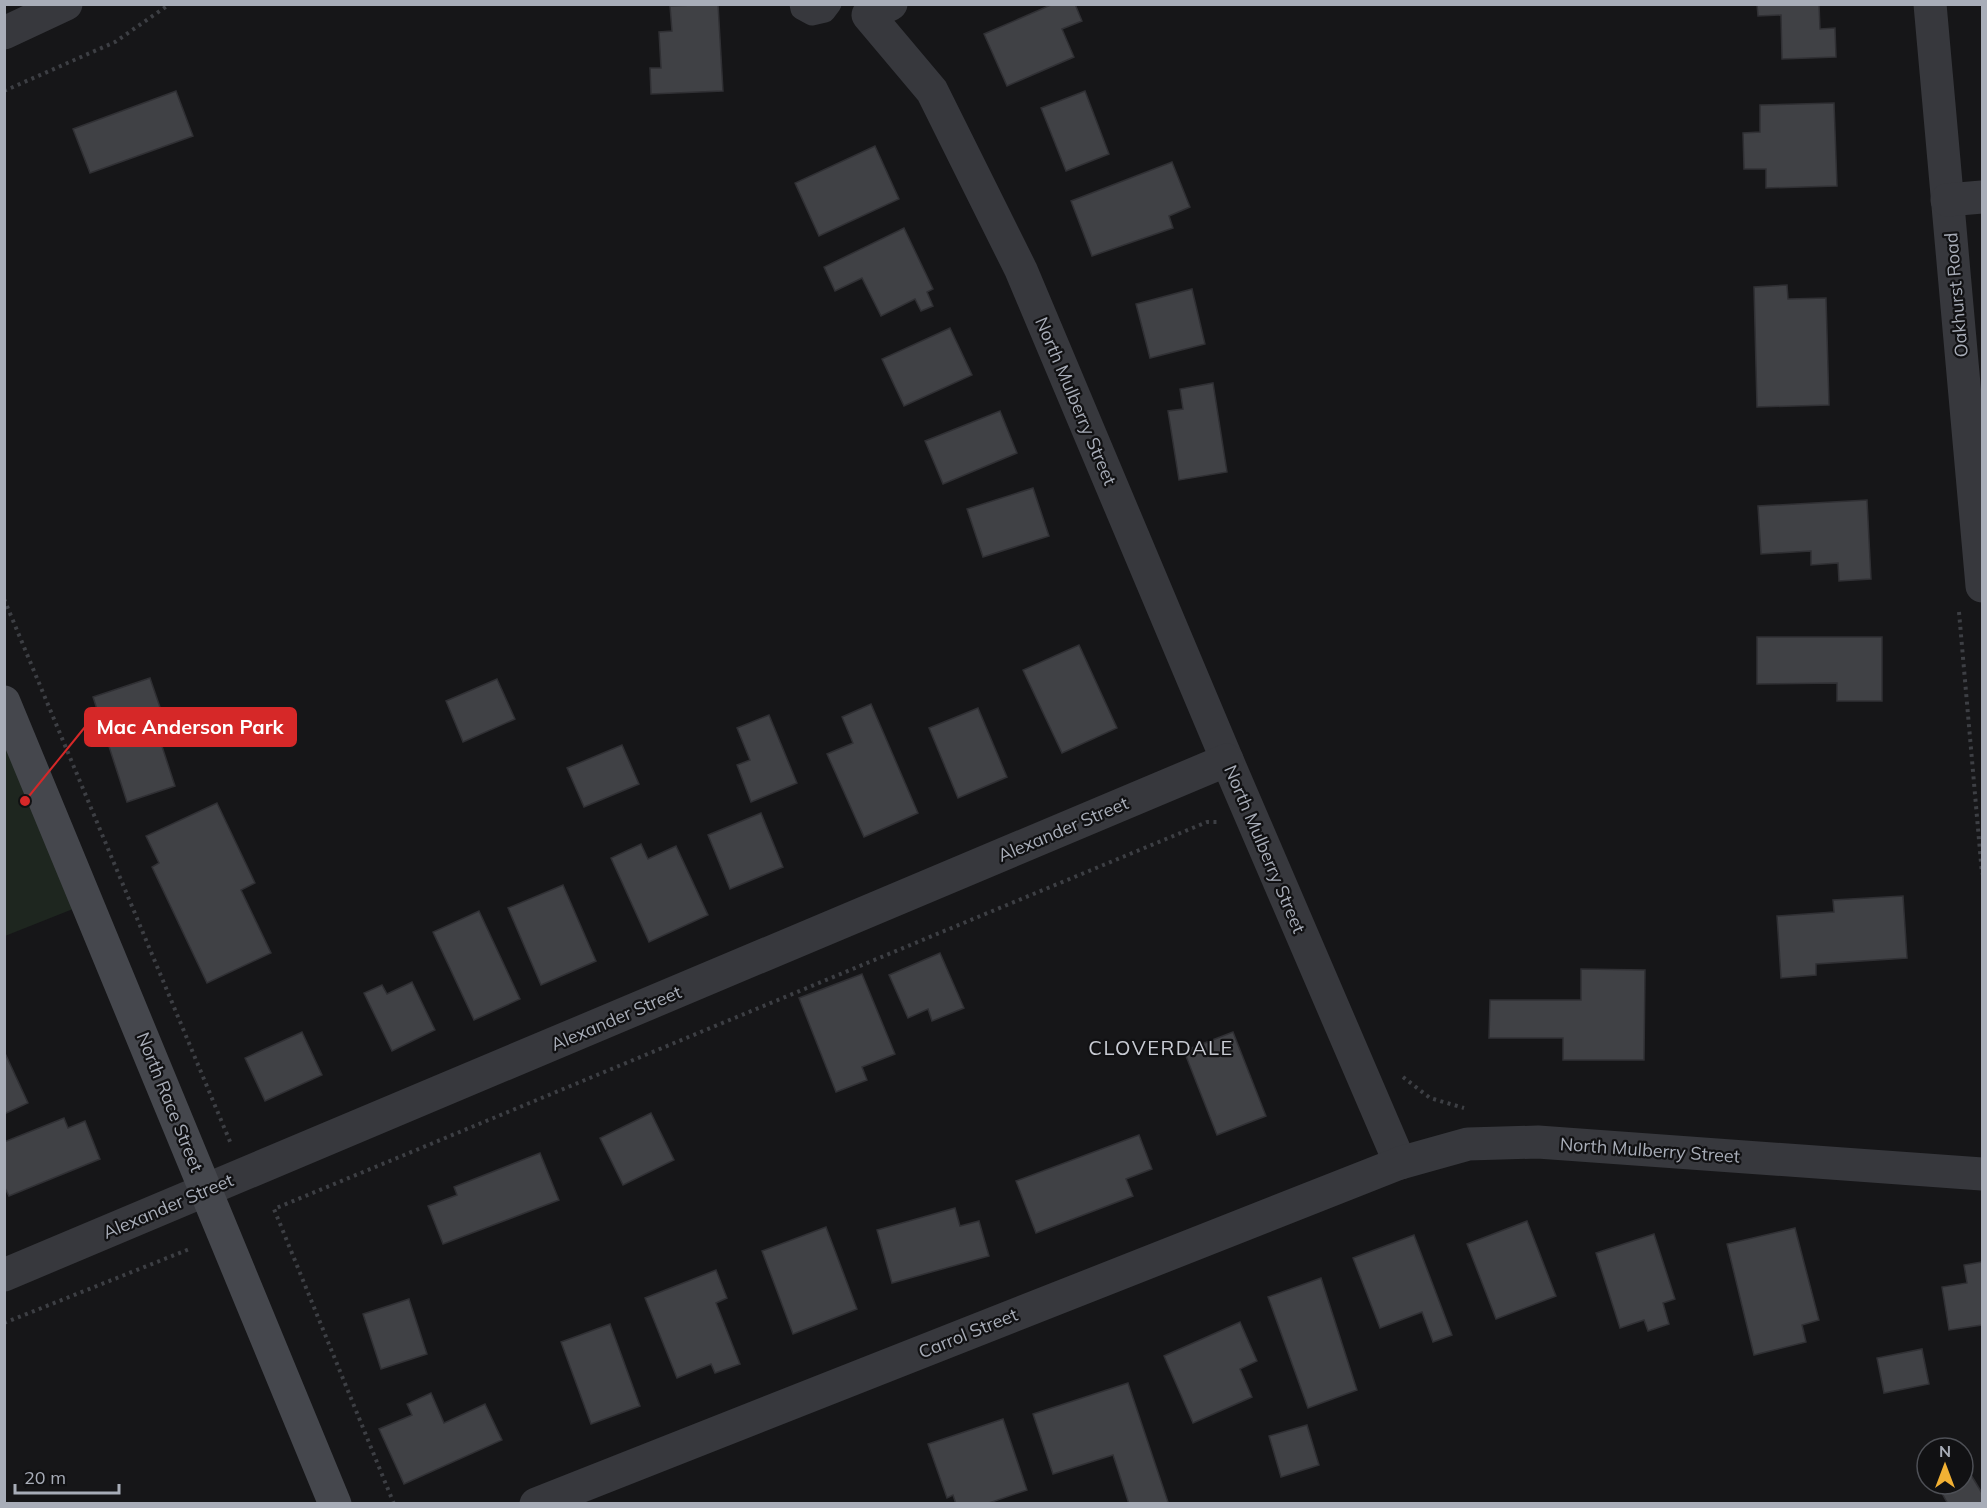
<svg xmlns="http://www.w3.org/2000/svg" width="1987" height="1508" font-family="Mulish,sans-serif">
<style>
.park{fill:#1e261f}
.building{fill:#404145;stroke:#303034;stroke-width:1.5}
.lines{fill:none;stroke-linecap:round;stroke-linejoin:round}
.path{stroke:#3d3f44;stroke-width:4;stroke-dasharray:3 4.5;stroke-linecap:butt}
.lane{stroke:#37383d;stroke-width:21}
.street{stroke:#37383d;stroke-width:33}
.secondary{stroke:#45474d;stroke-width:33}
.labels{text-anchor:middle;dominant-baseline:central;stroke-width:4.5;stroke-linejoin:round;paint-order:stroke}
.street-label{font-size:18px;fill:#a8adb8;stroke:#111113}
.neighbourhood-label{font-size:20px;letter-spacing:1.5px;fill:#c9ccd4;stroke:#111113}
.leader{fill:none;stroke:#d62828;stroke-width:2}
.callout-dot{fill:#d62828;stroke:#111113;stroke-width:2}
.callout{fill:#d62828;stroke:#d62828;stroke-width:2}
.callout-label{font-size:20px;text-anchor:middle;font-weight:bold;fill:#fff}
</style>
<rect width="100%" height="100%" fill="#161618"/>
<polygon class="park" points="4,699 88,903 5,936 4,936"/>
<g class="building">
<polygon points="718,4 723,91 651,94 650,68 661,68 659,32 672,31 670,6"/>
<polygon points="1053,4 1075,4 1082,21 1062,29 1074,57 1007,86 984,34"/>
<polygon points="1757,4 1819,4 1820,29 1835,28 1836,57 1782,59 1781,15 1758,16"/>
<polygon points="176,91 193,136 90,173 73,129"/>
<polygon points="1085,91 1109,154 1066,171 1041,108"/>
<polygon points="1834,103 1837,186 1766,188 1766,169 1744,169 1743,133 1760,132 1760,105"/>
<polygon points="875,146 899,199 819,236 795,183"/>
<polygon points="1172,162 1190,207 1169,216 1173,228 1092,256 1071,201"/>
<polygon points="904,228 933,289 927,292 933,306 921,311 915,299 881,316 862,278 835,291 824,267"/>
<polygon points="1787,285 1788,299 1826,298 1829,405 1757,407 1754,287"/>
<polygon points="1192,289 1205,344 1150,358 1136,304"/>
<polygon points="950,328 972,375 904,406 882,359"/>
<polygon points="1213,383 1227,472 1179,480 1168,411 1183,409 1180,389"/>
<polygon points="1000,411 1017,453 943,484 925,441"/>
<polygon points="1033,488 1049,536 983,557 967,509"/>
<polygon points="1867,500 1871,579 1839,581 1838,563 1811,565 1811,551 1761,554 1758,506"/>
<polygon points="1757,637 1882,637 1882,701 1837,701 1837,683 1757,684"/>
<polygon points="1079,645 1117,728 1062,753 1023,670"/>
<polygon points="150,678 164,719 154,722 175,786 127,802 93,697"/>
<polygon points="497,679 515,719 463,742 446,701"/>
<polygon points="871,704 918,813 864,837 827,754 853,743 842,717"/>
<polygon points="978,708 1007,777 958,798 929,728"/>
<polygon points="769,715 797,783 751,802 737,765 750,760 737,728"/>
<polygon points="622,745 639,784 584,807 567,768"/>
<polygon points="217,803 255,883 241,890 271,953 207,983 152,867 159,863 146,836"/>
<polygon points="761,813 783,867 730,889 708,835"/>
<polygon points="641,844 648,859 676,846 708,915 649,942 611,858"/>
<polygon points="563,885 596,961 541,985 508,908"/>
<polygon points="1903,896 1907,958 1816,964 1816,975 1781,978 1777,916 1834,912 1833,900"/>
<polygon points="479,911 520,999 474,1020 433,932"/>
<polygon points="940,953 964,1008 932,1021 928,1009 908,1018 889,975"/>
<polygon points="1581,969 1645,970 1644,1060 1563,1060 1563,1038 1489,1038 1490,1000 1581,1000"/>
<polygon points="862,974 895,1054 862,1067 867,1080 836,1092 799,998"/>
<polygon points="412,982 435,1030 392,1051 364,993 382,985 387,994"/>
<polygon points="302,1032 322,1075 265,1101 245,1058"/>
<polygon points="1233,1032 1266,1116 1217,1135 1184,1051"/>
<polygon points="4,1051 28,1103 4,1114"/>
<polygon points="651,1113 674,1160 623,1185 600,1138"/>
<polygon points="64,1118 68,1128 85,1121 100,1159 9,1196 4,1186 4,1142"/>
<polygon points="1139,1135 1152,1169 1126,1179 1133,1196 1036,1233 1016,1181"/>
<polygon points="540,1153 559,1200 443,1244 428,1206 457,1195 454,1187"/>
<polygon points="955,1208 960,1226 979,1221 989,1256 892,1283 877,1230"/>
<polygon points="1527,1221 1556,1296 1496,1319 1467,1244"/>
<polygon points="826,1227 857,1309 793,1334 762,1251"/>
<polygon points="1795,1228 1819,1320 1802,1325 1806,1342 1754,1355 1727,1244"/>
<polygon points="1654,1234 1675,1299 1663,1303 1669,1324 1648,1331 1644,1320 1620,1328 1596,1253"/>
<polygon points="1414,1235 1452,1335 1433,1342 1422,1312 1380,1328 1353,1258"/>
<polygon points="1982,1262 1982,1325 1949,1330 1942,1287 1967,1283 1964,1265"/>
<polygon points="716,1270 727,1298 716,1303 740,1364 715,1373 711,1364 677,1378 645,1298"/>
<polygon points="1321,1278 1357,1390 1308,1408 1268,1297"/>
<polygon points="409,1299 427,1354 381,1369 363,1314"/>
<polygon points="1240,1322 1257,1361 1240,1369 1252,1397 1193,1423 1164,1356"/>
<polygon points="610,1324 640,1406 591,1424 561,1342"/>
<polygon points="1922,1349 1929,1384 1884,1393 1877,1358"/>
<polygon points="1128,1383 1168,1502 1164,1504 1129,1504 1113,1455 1053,1474 1033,1414"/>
<polygon points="431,1393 444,1423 485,1404 502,1440 404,1484 379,1429 412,1415 407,1404"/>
<polygon points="1003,1419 1027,1490 986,1504 956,1504 953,1495 947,1498 928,1444"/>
<polygon points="1307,1425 1319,1465 1281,1477 1269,1436"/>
<polygon points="1968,1470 1982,1493 1982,1504 1948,1504 1939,1488 1946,1484 1963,1484 1963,1474"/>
</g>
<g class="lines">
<g class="path">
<polyline points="4,91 115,42 170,4"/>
<polyline points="4,599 231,1144"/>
<polyline points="1959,612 1982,874"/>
<polyline points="1403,1077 1430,1098 1464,1108"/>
<polyline points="4,1323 192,1248"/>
<polyline points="394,1504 274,1209 1207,822 1217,822"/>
</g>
<polyline class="lane" points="800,4 801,9 812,15 825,12 831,4"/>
<g class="street">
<polyline points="891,4 868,15 932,91 1021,270 1227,760 1400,1163"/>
<polyline points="1930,4 1982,586"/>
<polyline points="4,33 66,4"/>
<polyline points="1947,200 1982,197"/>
<polyline points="4,1275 1227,760"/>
<polyline points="536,1504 1400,1163 1468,1144 1538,1142 1982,1174"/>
</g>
<polyline class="secondary" points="4,702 335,1504"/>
</g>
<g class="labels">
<g class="street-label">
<text transform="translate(1956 295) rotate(-95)">Oakhurst Road</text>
<text transform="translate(1076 401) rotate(67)">North Mulberry Street</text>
<text transform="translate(1063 829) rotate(-23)">Alexander Street</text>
<text transform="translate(1265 849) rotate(67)">North Mulberry Street</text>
<text transform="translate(616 1018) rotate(-23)">Alexander Street</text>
<text transform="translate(170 1102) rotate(68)">North Race Street</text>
<text transform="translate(1650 1150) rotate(4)">North Mulberry Street</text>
<text transform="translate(168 1206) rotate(-23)">Alexander Street</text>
<text transform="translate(968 1333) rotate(-22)">Carrol Street</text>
</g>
<g class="neighbourhood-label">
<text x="1161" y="1047">CLOVERDALE</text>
</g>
</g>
<path class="leader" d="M25 801L85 727"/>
<circle class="callout-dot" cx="25" cy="801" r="6"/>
<rect class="callout" x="85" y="708" width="211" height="38" rx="6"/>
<g class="callout-label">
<text x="190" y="734">Mac Anderson Park</text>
</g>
<rect width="1987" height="1508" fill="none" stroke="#a8adb8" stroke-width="12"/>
<g transform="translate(1945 1466)"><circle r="28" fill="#111113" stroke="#4d4f55" stroke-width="1.5"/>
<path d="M0-4.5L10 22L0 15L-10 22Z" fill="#f2b134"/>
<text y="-9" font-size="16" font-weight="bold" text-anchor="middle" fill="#a8adb8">N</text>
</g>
<path d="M15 1484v9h104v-9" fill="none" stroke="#a8adb8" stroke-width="3"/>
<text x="24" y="1484" font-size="18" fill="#a8adb8" stroke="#111113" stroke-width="4.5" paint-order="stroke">20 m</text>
</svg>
